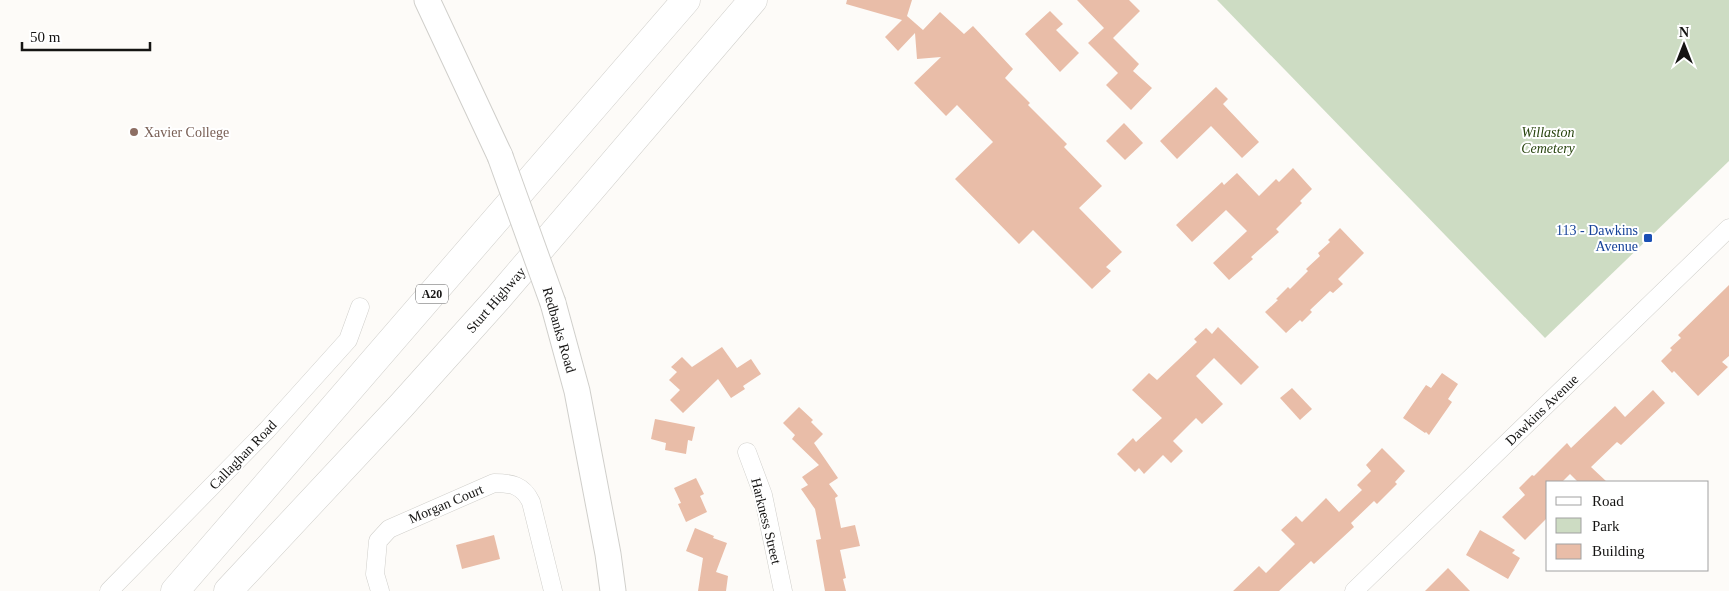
<svg xmlns="http://www.w3.org/2000/svg" width="1729" height="591" font-family="Georgia,serif">
<style>
.green{fill:#cddcc3}
.building{fill:#e9bda8}
.lines{fill:none;stroke-linecap:round;stroke-linejoin:round}
.street-casing{stroke:#d0cfcb;stroke-width:19}
.secondary-casing{stroke:#d0cfcb;stroke-width:27}
.highway-casing{stroke:#d0cfcb;stroke-width:29}
.street{stroke:#fff;stroke-width:18}
.secondary{stroke:#fff;stroke-width:25}
.highway{stroke:#fff;stroke-width:28}
.secondary-bridge-casing{stroke:#d0cfcb;stroke-width:27;stroke-linecap:butt}
.secondary-bridge{stroke:#fff;stroke-width:25}
.education-dot{fill:#8d6e63;stroke:#fff;stroke-width:2}
.transit-dot{fill:#1a4fb4;stroke:#fff;stroke-width:2}
.labels{text-anchor:middle;dominant-baseline:central;stroke-width:4;stroke-linejoin:round;paint-order:stroke}
.shield{fill:#fff;stroke:#5b5a5a;stroke-width:1}
.shield-label{font-size:12px;font-weight:bold;fill:#151413}
.education-label{font-size:14px;fill:#785e54;stroke:#fff;text-anchor:start}
.park-label{font-size:14px;font-style:italic;fill:#27440d;stroke:#fff}
.transit-label{font-size:14px;fill:#164399;stroke:#fff;text-anchor:end}
.street-label{font-size:14px;fill:#151413;stroke:#fff}
</style>
<rect width="100%" height="100%" fill="#fdfbf8"/>
<polygon class="green" points="1217,0 1729,0 1729,161 1545,338"/>
<g class="building">
<polygon points="847,0 912,0 907,16 923,30 940,12 964,34 973,26 1013,69 1005,78 1030,103 1028,105 1067,144 1064,147 1102,186 1079,208 1122,252 1106,267 1111,271 1092,289 1033,230 1019,244 955,179 993,142 957,105 946,116 914,83 941,57 917,59 915,33 898,51 885,37 902,20 846,4"/>
<polygon points="1077,0 1129,0 1140,11 1113,38 1139,64 1133,71 1152,88 1131,110 1106,85 1118,73 1088,43 1104,28"/>
<polygon points="1050,11 1063,24 1056,30 1079,53 1060,72 1025,34"/>
<polygon points="1216,87 1228,99 1223,104 1259,142 1242,158 1211,126 1177,159 1160,141"/>
<polygon points="1124,123 1143,143 1125,160 1106,141"/>
<polygon points="1293,168 1312,189 1300,201 1302,203 1276,229 1279,232 1251,257 1253,259 1229,280 1213,263 1247,231 1226,210 1192,242 1176,225 1222,182 1224,185 1237,173 1259,196 1276,179 1279,182"/>
<polygon points="1340,228 1364,253 1338,279 1343,284 1333,293 1330,291 1310,310 1312,312 1302,322 1300,320 1286,333 1265,312 1278,300 1276,299 1288,287 1290,289 1308,271 1306,269 1320,256 1318,253 1330,242 1328,240"/>
<polygon points="1729,285 1729,356 1722,362 1728,367 1698,396 1674,371 1672,373 1661,361 1672,350 1670,348 1681,338 1678,335"/>
<polygon points="1218,327 1259,367 1241,385 1214,358 1196,376 1223,404 1202,424 1196,418 1173,441 1183,451 1171,463 1163,455 1144,474 1139,468 1135,472 1117,454 1133,438 1136,442 1162,418 1132,390 1149,373 1157,380 1197,342 1194,339 1206,328 1212,334"/>
<polygon points="722,347 737,368 751,359 761,374 743,386 745,389 731,398 718,379 683,413 670,400 680,390 669,380 677,372 671,367 682,357 692,367"/>
<polygon points="1442,373 1458,384 1448,399 1452,402 1429,435 1426,432 1425,433 1403,418 1426,385 1431,388"/>
<polygon points="1292,388 1312,409 1300,420 1280,398"/>
<polygon points="1653,390 1665,403 1621,445 1617,442 1591,467 1607,482 1578,482 1570,474 1562,482 1548,482 1548,517 1525,540 1502,517 1525,495 1519,488 1532,475 1534,476 1567,443 1571,448 1615,406 1625,417"/>
<polygon points="799,407 813,420 811,422 823,434 814,443 838,478 829,484 838,496 835,498 841,528 855,525 860,546 840,550 846,578 843,579 846,591 825,591 816,540 821,539 815,509 801,489 808,485 802,477 819,465 792,439 795,435 783,423"/>
<polygon points="655,419 695,427 692,441 688,440 686,454 665,450 666,443 651,439"/>
<polygon points="1382,448 1405,471 1395,482 1397,484 1377,504 1374,501 1351,523 1354,527 1314,564 1311,561 1279,591 1233,591 1259,566 1266,573 1295,544 1281,530 1296,516 1302,522 1326,498 1339,512 1362,490 1357,485 1371,471 1366,465"/>
<polygon points="696,478 704,494 700,496 707,512 686,522 678,504 681,503 674,488"/>
<polygon points="695,528 714,536 713,538 727,543 716,572 728,576 726,591 698,591 703,558 686,551"/>
<polygon points="1480,530 1515,550 1512,553 1520,558 1508,579 1466,555"/>
<polygon points="494,535 500,559 462,569 456,545"/>
<polygon points="1448,568 1470,591 1425,591"/>
</g>
<g class="lines">
<defs>
<g id="street">
<polyline points="747,452 763,495 783,591"/>
<polyline points="109,591 267,430 348,340 360,307"/>
<path d="M380,591L375,574L378,541L389,529L494,483C511,483 523,485 531,502L553,591"/>
<polyline points="1354,591 1729,228"/>
</g>
<g id="secondary">
<polyline points="427,0 500,156"/>
<polyline points="553,303 577,391 608,554 613,591"/>
</g>
<g id="highway">
<polyline points="175,591 686,0"/>
<polyline points="228,591 401,406 498,298 753,0"/>
</g>
</defs>
<use href="#street" class="street-casing"/>
<use href="#secondary" class="secondary-casing"/>
<use href="#highway" class="highway-casing"/>
<use href="#street" class="street"/>
<use href="#secondary" class="secondary"/>
<use href="#highway" class="highway"/>
<defs>
<polyline id="secondary-bridge" points="500,156 553,303"/>
</defs>
<use href="#secondary-bridge" class="secondary-bridge-casing"/>
<use href="#secondary-bridge" class="secondary-bridge"/>
</g>
<circle class="education-dot" cx="134" cy="132" r="5"/>
<rect class="transit-dot" x="1643" y="233" width="10" height="10" rx="2.5"/>
<g class="labels">
<rect class="shield" x="416" y="284.5" width="32" height="19" rx="4"/>
<g class="shield-label">
<text x="432" y="294">A20</text>
</g>
<g class="education-label">
<text x="144" y="132">Xavier College</text>
</g>
<g class="park-label">
<text x="1548" y="132">Willaston<tspan x="1548" dy="16">Cemetery</tspan></text>
</g>
<g class="transit-label">
<text x="1638" y="230">113 - Dawkins<tspan x="1638" dy="16">Avenue</tspan></text>
</g>
<g class="street-label">
<text transform="translate(496 300) rotate(-49)">Sturt Highway</text>
<text transform="translate(559 330) rotate(74)">Redbanks Road</text>
<text transform="translate(1542 410) rotate(-44)">Dawkins Avenue</text>
<text transform="translate(243 455) rotate(-46)">Callaghan Road</text>
<text transform="translate(446 504) rotate(-23)">Morgan Court</text>
<text transform="translate(766 521) rotate(76)">Harkness Street</text>
</g>
</g>
<rect x="1546" y="481" width="162" height="90" fill="#ffffff" stroke="#a1a1a1"/>
<rect x="1556" y="497" width="25" height="8" fill="#ffffff" stroke="#a1a1a1"/>
<text x="1592" y="506" font-size="15" fill="#151413">Road</text>
<rect x="1556" y="518" width="25" height="15" fill="#cddcc3" stroke="#a1a1a1"/>
<text x="1592" y="531" font-size="15" fill="#151413">Park</text>
<rect x="1556" y="544" width="25" height="15" fill="#e9bda8" stroke="#a1a1a1"/>
<text x="1592" y="556" font-size="15" fill="#151413">Building</text>
<g transform="translate(1684 45)" stroke="#ffffff" stroke-width="4" paint-order="stroke">
<path d="M0-4L9 19L0 12L-9 19Z" fill="#151413"/>
<text y="-8" font-size="14" font-weight="bold" text-anchor="middle" fill="#151413">N</text>
</g>
<path d="M22 42v8h128v-8" fill="none" stroke="#151413" stroke-width="2.5"/>
<text x="30" y="42" font-size="15" fill="#151413" stroke="#ffffff" stroke-width="4" paint-order="stroke">50 m</text>
</svg>
